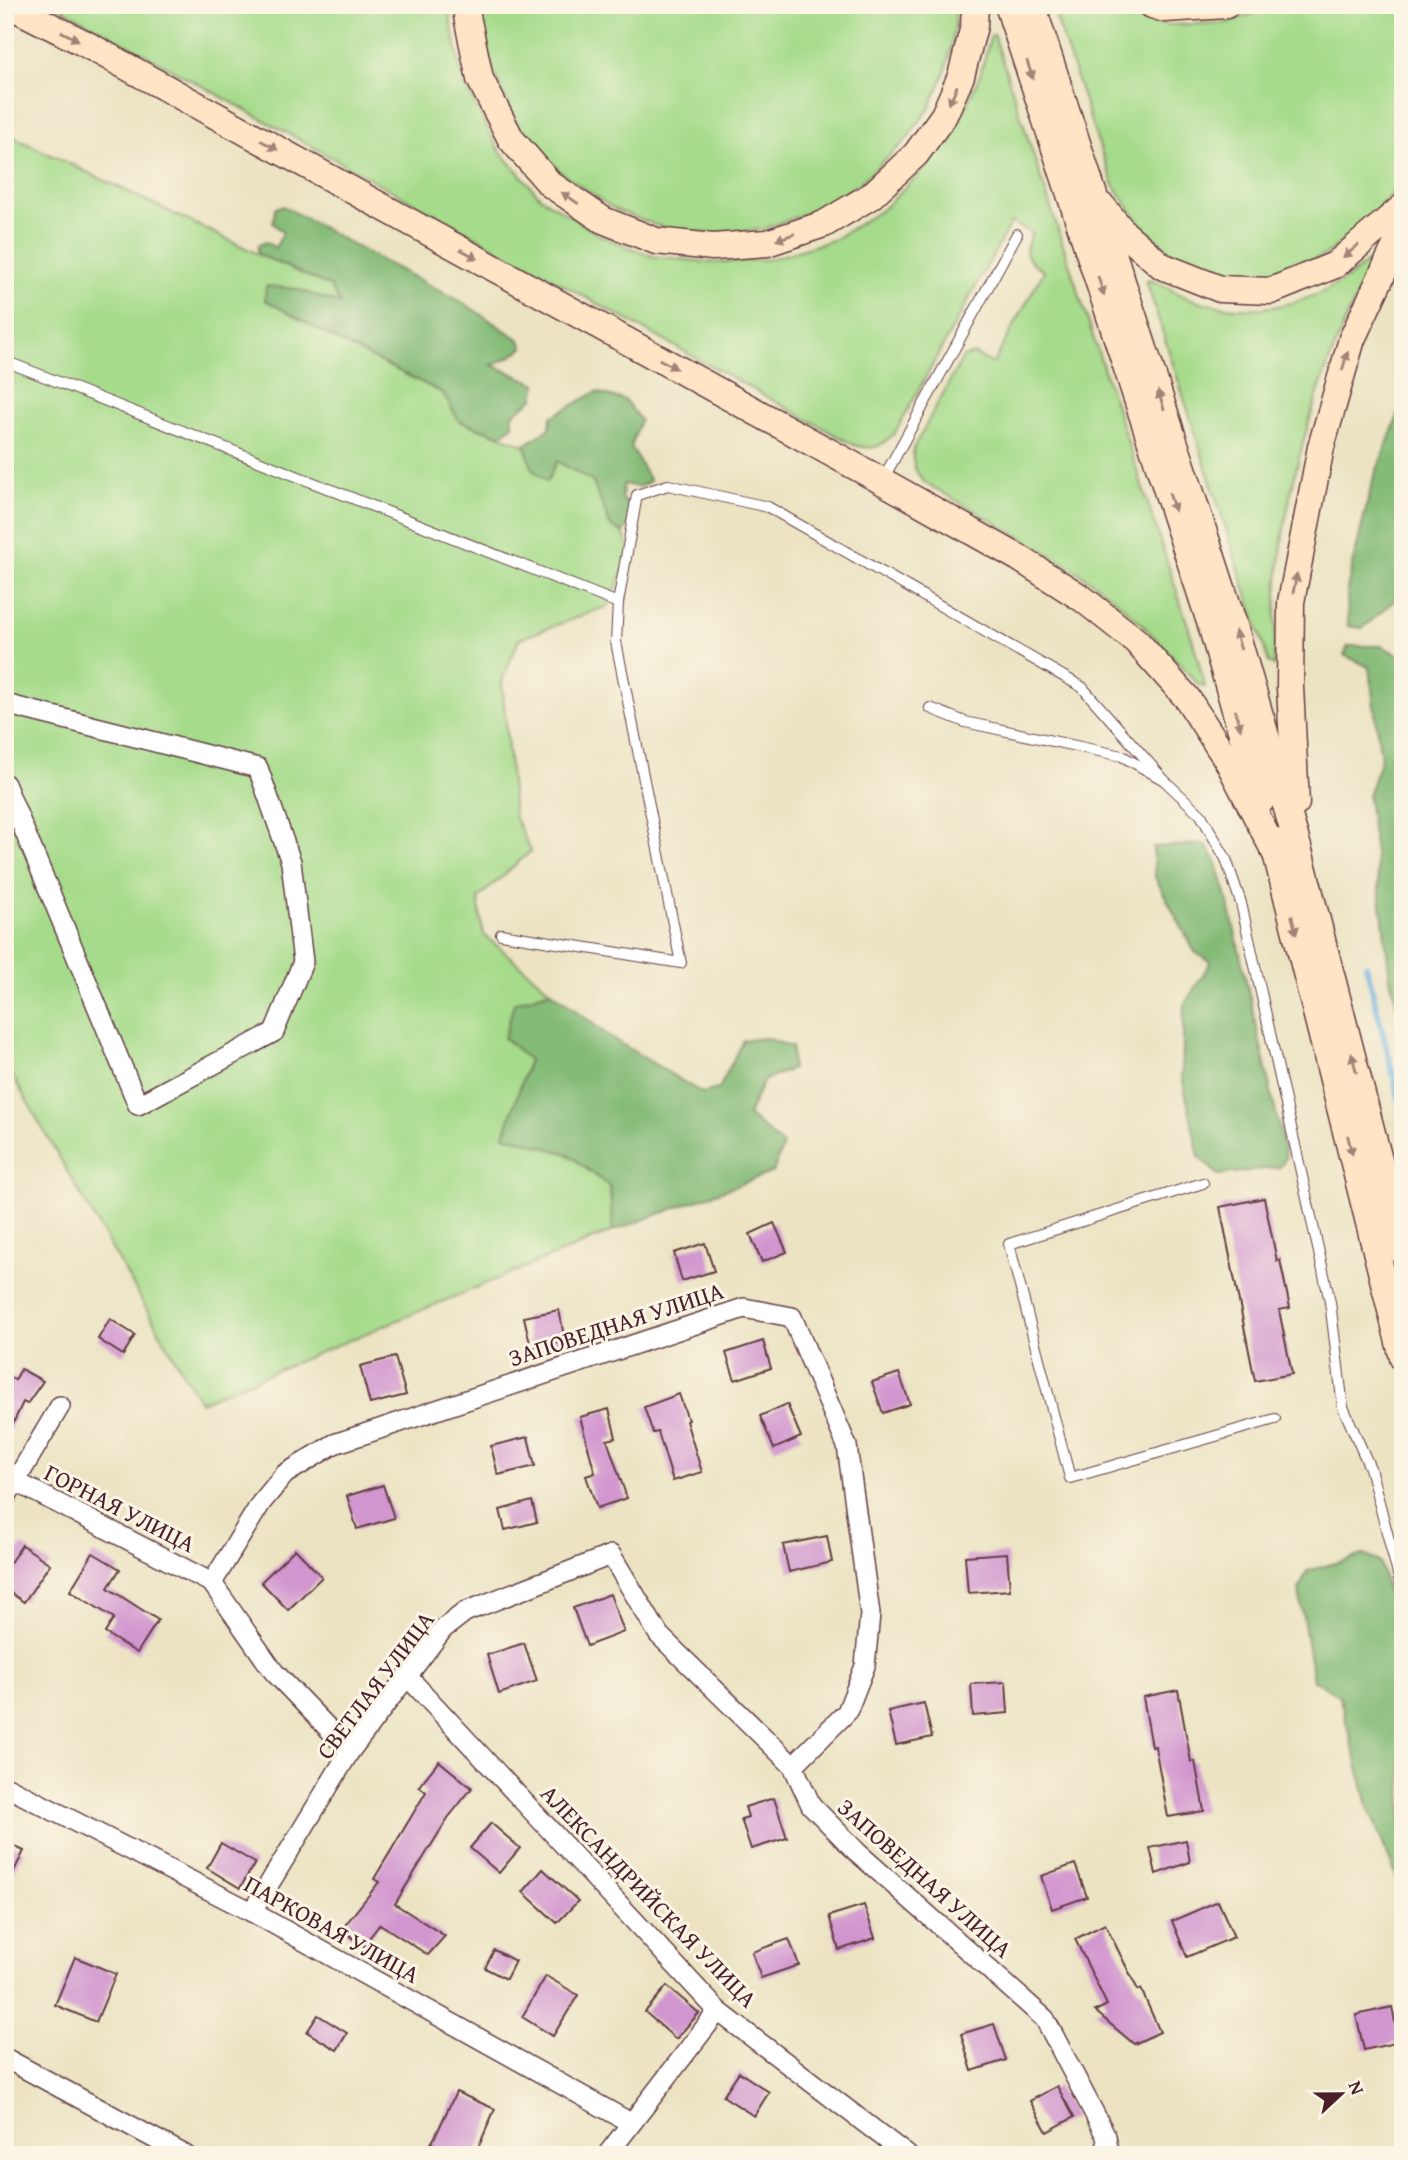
<svg xmlns="http://www.w3.org/2000/svg" width="1408" height="2160" font-family="'Gentium Book Plus',serif">
<style>
.green{fill:#a6db8b;stroke:#787d5b;stroke-width:2}
.forest{fill:#84bb77;stroke:#676d51;stroke-width:2}
.lines{fill:none;stroke-linecap:round;stroke-linejoin:round}
.stream{stroke:#68adde;stroke-width:6}
.building{fill:#d196cf}
.lane-casing{stroke:#623c42;stroke-width:12}
.street-casing{stroke:#623c42;stroke-width:22}
.secondary-casing{stroke:#623c42;stroke-width:29}
.lane{stroke:#fff;stroke-width:10}
.street{stroke:#fff;stroke-width:19}
.secondary{stroke:#ffe4c6;stroke-width:26}
.oneway{fill:#a48278}
.labels{text-anchor:middle;dominant-baseline:central;stroke-width:6;stroke-linejoin:round;paint-order:stroke}
.street-label{font-size:24px;fill:#4a1f2b;stroke:#fcf5e5}
</style>
<rect width="100%" height="100%" fill="#fcf5e5"/>
<filter id="ink" filterUnits="userSpaceOnUse"><feTurbulence type="fractalNoise" baseFrequency=".0143" numOctaves="2"/><feDisplacementMap in="SourceGraphic" scale="14" xChannelSelector="R" yChannelSelector="G"/><feConvolveMatrix kernelMatrix="1 2 1 2 8 2 1 2 1" color-interpolation-filters="sRGB"/></filter>
<filter id="wash" filterUnits="userSpaceOnUse"><feTurbulence type="fractalNoise" baseFrequency=".00686" numOctaves="4" result="noise"/><feDisplacementMap in="SourceGraphic" scale="28" xChannelSelector="R" yChannelSelector="G"/><feGaussianBlur stdDeviation="1.57" result="paint"/><feColorMatrix in="noise" values="0 0 0 0 0 0 0 0 0 0 0 0 0 0 0 0 0 1.4 0 .05"/><feComposite in="paint" operator="in"/></filter>
<g filter="url(#wash)">
<rect width="100%" height="100%" fill="#ebe3c2"/>
<g class="green">
<path d="M55,5H451L450,18L464,83L499,150L540,197L599,235L652,256L715,263L771,259L833,240L883,209L929,164L959,123L980,75L991,35H994L1192,638L1205,687L1199,685C1166,649 1134,612 1095,584C1041,546 981,515 924,482C914,470 911,462 914,447L963,357L974,354L993,364L1044,271C1024,257 1022,255 1032,233L1011,222L895,433C880,447 875,451 854,445Z"/>
<polygon points="480,5 956,5 955,26 946,70 929,109 904,142 861,182 816,210 763,229 714,234 664,228 614,209 563,174 521,132 494,73 480,17"/>
<polygon points="1052,5 1090,5 1121,17 1166,25 1226,23 1279,5 1403,5 1403,182 1364,224 1327,254 1271,277 1225,277 1174,255 1138,222 1113,183 1096,137"/>
<polygon points="5,133 258,254 330,286 341,305 296,289 267,286 265,300 352,348 443,393 459,421 525,445 533,470 547,482 557,461 593,482 611,527 623,532 631,556 608,606 519,639 502,681 514,816 531,851 478,898 483,934 551,991 514,1003 529,1059 505,1135 568,1154 610,1187 613,1231 200,1402 5,1063"/>
<path d="M1376,254H1381C1371,273 1359,291 1350,310C1320,378 1298,450 1285,523C1277,570 1275,618 1274,666L1269,663L1146,280C1162,281 1175,294 1191,299C1244,317 1301,309 1347,278C1357,271 1367,262 1376,254Z"/>
</g>
<g class="forest">
<polygon points="283,206 386,263 462,302 520,340 523,348 512,356 492,365 537,384 534,398 513,414 513,425 501,435 459,421 443,393 352,348 265,300 266,286 296,289 340,304 330,286 258,254 258,245 267,242 275,248 283,233 273,223 275,208"/>
<polygon points="596,392 625,400 640,420 631,447 650,481 639,487 623,484 622,499 633,507 633,520 623,532 611,527 593,482 557,461 547,482 533,470 525,445 550,428 551,417"/>
<polygon points="1403,403 1403,552 1395,600 1363,628 1348,626 1347,589 1372,483"/>
<polygon points="1348,646 1381,646 1403,657 1403,1028 1390,978 1368,796 1381,758 1369,667 1344,655"/>
<polygon points="1205,844 1216,861 1228,901 1286,1158 1280,1167 1218,1175 1199,1157 1182,1076 1184,1005 1211,962 1195,952 1155,877 1153,847"/>
<polygon points="551,991 610,1037 702,1093 719,1089 743,1040 766,1038 792,1047 792,1069 764,1080 748,1115 783,1145 773,1172 613,1231 610,1187 568,1154 504,1135 529,1060 504,1038 514,1003"/>
<polygon points="1364,1555 1380,1562 1403,1652 1401,1888 1369,1809 1339,1695 1313,1680 1299,1590 1307,1571"/>
</g>
<g class="lines">
<polyline class="stream" points="1366,965 1403,1114"/>
</g>
<g id="blocks">
<g class="building">
<polygon points="1264,1198 1277,1261 1280,1260 1290,1308 1279,1310 1292,1374 1255,1381 1220,1207"/>
<polygon points="774,1223 787,1252 762,1262 750,1234"/>
<polygon points="705,1243 714,1271 682,1281 674,1253"/>
<polygon points="559,1310 565,1341 531,1348 524,1317"/>
<polygon points="110,1319 135,1335 123,1355 98,1339"/>
<polygon points="763,1341 771,1368 735,1380 726,1353"/>
<polygon points="395,1357 406,1395 370,1404 360,1366"/>
<polygon points="21,1369 43,1381 27,1404 23,1402 5,1441 5,1374 15,1380"/>
<polygon points="899,1373 910,1404 883,1413 872,1382"/>
<polygon points="679,1394 688,1420 686,1421 702,1472 673,1481 658,1432 653,1433 644,1407"/>
<polygon points="787,1404 801,1437 774,1449 760,1416"/>
<polygon points="609,1409 616,1438 607,1440 627,1498 597,1508 586,1476 595,1473 580,1417"/>
<polygon points="528,1437 535,1466 498,1475 491,1446"/>
<polygon points="383,1485 394,1518 357,1529 347,1496"/>
<polygon points="532,1501 537,1522 505,1530 500,1510"/>
<polygon points="827,1536 832,1562 789,1572 783,1545"/>
<polygon points="22,1545 50,1564 24,1602 5,1589 5,1570"/>
<polygon points="295,1549 322,1577 288,1610 261,1582"/>
<polygon points="93,1553 120,1569 108,1588 158,1620 137,1653 105,1633 114,1618 70,1591"/>
<polygon points="1007,1553 1010,1590 968,1593 965,1556"/>
<polygon points="610,1594 624,1632 587,1646 573,1608"/>
<polygon points="524,1643 537,1681 499,1694 487,1655"/>
<polygon points="1006,1682 1008,1713 973,1716 971,1684"/>
<polygon points="1178,1690 1191,1762 1195,1761 1204,1811 1168,1817 1155,1746 1152,1747 1143,1697"/>
<polygon points="924,1703 932,1737 896,1745 888,1711"/>
<polygon points="439,1761 472,1788 448,1818 395,1904 445,1936 428,1955 380,1924 363,1946 342,1929 379,1882 374,1879 426,1792 419,1786"/>
<polygon points="774,1798 787,1838 751,1849 741,1819 748,1817 745,1807"/>
<polygon points="491,1823 520,1848 499,1873 470,1848"/>
<polygon points="1186,1840 1190,1862 1156,1874 1150,1848"/>
<polygon points="5,1842 24,1851 5,1889"/>
<polygon points="221,1843 255,1863 240,1888 207,1868"/>
<polygon points="1075,1864 1087,1897 1052,1909 1041,1876"/>
<polygon points="543,1869 578,1901 557,1923 523,1892"/>
<polygon points="1218,1901 1234,1937 1187,1957 1172,1921"/>
<polygon points="864,1905 875,1938 839,1950 829,1916"/>
<polygon points="1105,1924 1138,1990 1141,1989 1160,2032 1134,2044 1095,2011 1107,2005 1075,1939"/>
<polygon points="789,1939 799,1965 761,1978 752,1952"/>
<polygon points="494,1950 515,1961 506,1979 485,1968"/>
<polygon points="75,1957 116,1974 96,2022 55,2005"/>
<polygon points="546,1976 578,1995 553,2036 522,2017"/>
<polygon points="667,1986 699,2013 676,2039 645,2012"/>
<polygon points="1392,2007 1399,2042 1364,2050 1356,2015"/>
<polygon points="318,2015 347,2033 337,2050 307,2032"/>
<polygon points="994,2024 1006,2060 972,2071 961,2034"/>
<polygon points="739,2072 769,2092 754,2116 723,2096"/>
<polygon points="1057,2086 1074,2117 1047,2132 1030,2101"/>
<polygon points="456,2092 495,2109 475,2155 424,2155 435,2137"/>
</g>
</g>
</g>
<g filter="url(#ink)">
<use href="#blocks" fill-opacity="0" stroke="#623c42" stroke-width="2"/>
<g class="lines">
<defs>
<g id="lane">
<polyline points="5,361 618,603"/>
<polyline points="882,481 1017,234"/>
<polyline points="930,708 965,722 1122,756 1164,780 1201,815 1226,859 1241,903 1330,1302 1343,1407 1370,1468 1403,1593"/>
<polyline points="501,934 681,963 616,642 618,603 637,495 668,485 768,507 1082,687 1164,780"/>
<polyline points="1203,1183 1009,1244 1070,1478 1275,1419"/>
</g>
<g id="street">
<polyline points="5,704 258,768 291,862 303,962 274,1032 138,1105 5,784"/>
<polyline points="5,1476 212,1583 274,1672 350,1751"/>
<polyline points="5,1499 60,1406"/>
<polyline points="212,1583 261,1503 285,1474 334,1444 744,1308 792,1317 847,1446 870,1614 865,1666 847,1712 793,1766 811,1805 857,1852 1045,2019 1106,2136 1109,2155"/>
<polyline points="407,1676 718,2011 907,2155"/>
<polyline points="5,1786 252,1912 631,2123"/>
<polyline points="252,1912 350,1751 443,1629 465,1612 611,1555 659,1635 793,1766"/>
<polyline points="5,2058 185,2155"/>
<polyline points="607,2155 718,2011"/>
</g>
<g id="secondary">
<polyline points="9,5 82,42 882,481 1019,558 1083,599 1136,641 1187,698 1229,763 1278,858"/>
<polyline points="467,5 467,16 480,79 511,139 550,184 603,220 656,241 713,247 767,243 824,224 871,196 916,154 944,115 961,76 974,26 975,5"/>
<polyline points="1008,5 1212,628 1261,801"/>
<polyline points="1032,5 1233,622 1298,847 1403,1253"/>
<polyline points="1152,5 1165,9 1226,5"/>
<polyline points="1103,207 1124,233 1162,266 1220,289 1271,291 1335,265 1403,207"/>
<polyline points="1296,803 1290,687 1291,602 1321,447 1352,339 1403,230"/>
<polyline points="1273,841 1403,1358"/>
</g>
</defs>
<use href="#lane" class="lane-casing"/>
<use href="#street" class="street-casing"/>
<use href="#secondary" class="secondary-casing"/>
<use href="#lane" class="lane"/>
<use href="#street" class="street"/>
<use href="#secondary" class="secondary"/>
</g>
<defs><path id="oneway-solid" d="M-6-.8H1V-3.2L6.5 0L1 3.2V.8H-6Z" transform="scale(1.75)"/></defs>
<g class="oneway">
<use href="#oneway-solid" transform="translate(70 36) rotate(27)"/>
<use href="#oneway-solid" transform="translate(1030 70) rotate(72)"/>
<use href="#oneway-solid" transform="translate(953 95) rotate(114)"/>
<use href="#oneway-solid" transform="translate(269 145) rotate(29)"/>
<use href="#oneway-solid" transform="translate(570 198) rotate(-146)"/>
<use href="#oneway-solid" transform="translate(785 237) rotate(161)"/>
<use href="#oneway-solid" transform="translate(1351 251) rotate(140)"/>
<use href="#oneway-solid" transform="translate(469 254) rotate(29)"/>
<use href="#oneway-solid" transform="translate(1101 286) rotate(72)"/>
<use href="#oneway-solid" transform="translate(1345 361) rotate(-74)"/>
<use href="#oneway-solid" transform="translate(668 364) rotate(29)"/>
<use href="#oneway-solid" transform="translate(1161 400) rotate(-108)"/>
<use href="#oneway-solid" transform="translate(1172 502) rotate(72)"/>
<use href="#oneway-solid" transform="translate(1295 583) rotate(-79)"/>
<use href="#oneway-solid" transform="translate(1238 640) rotate(-106)"/>
<use href="#oneway-solid" transform="translate(1238 720) rotate(74)"/>
<use href="#oneway-solid" transform="translate(1294 925) rotate(76)"/>
<use href="#oneway-solid" transform="translate(1354 1063) rotate(-104)"/>
<use href="#oneway-solid" transform="translate(1350 1145) rotate(76)"/>
</g>
</g>
<g class="labels">
<g class="street-label">
<text transform="translate(616 1324) rotate(-18)">ЗАПОВЕДНАЯ УЛИЦА</text>
<text transform="translate(120 1508) rotate(27)">ГОРНАЯ УЛИЦА</text>
<text transform="translate(375 1685) rotate(-53)">СВЕТЛАЯ УЛИЦА</text>
<text transform="translate(925 1878) rotate(42)">ЗАПОВЕДНАЯ УЛИЦА</text>
<text transform="translate(649 1896) rotate(46)">АЛЕКСАНДРИЙСКАЯ УЛИЦА</text>
<text transform="translate(332 1929) rotate(29)">ПАРКОВАЯ УЛИЦА</text>
</g>
</g>
<rect width="1408" height="2160" fill="none" stroke="#fcf5e5" stroke-width="28"/>
<g transform="translate(1341 2094) rotate(68)" stroke="#fcf5e5" stroke-width="5" paint-order="stroke">
<path d="M0-5L12 26L0 18L-12 26Z" fill="#4a1f2b"/>
<text y="-10" font-size="19" font-weight="bold" text-anchor="middle" fill="#4a1f2b">N</text>
</g>
</svg>
